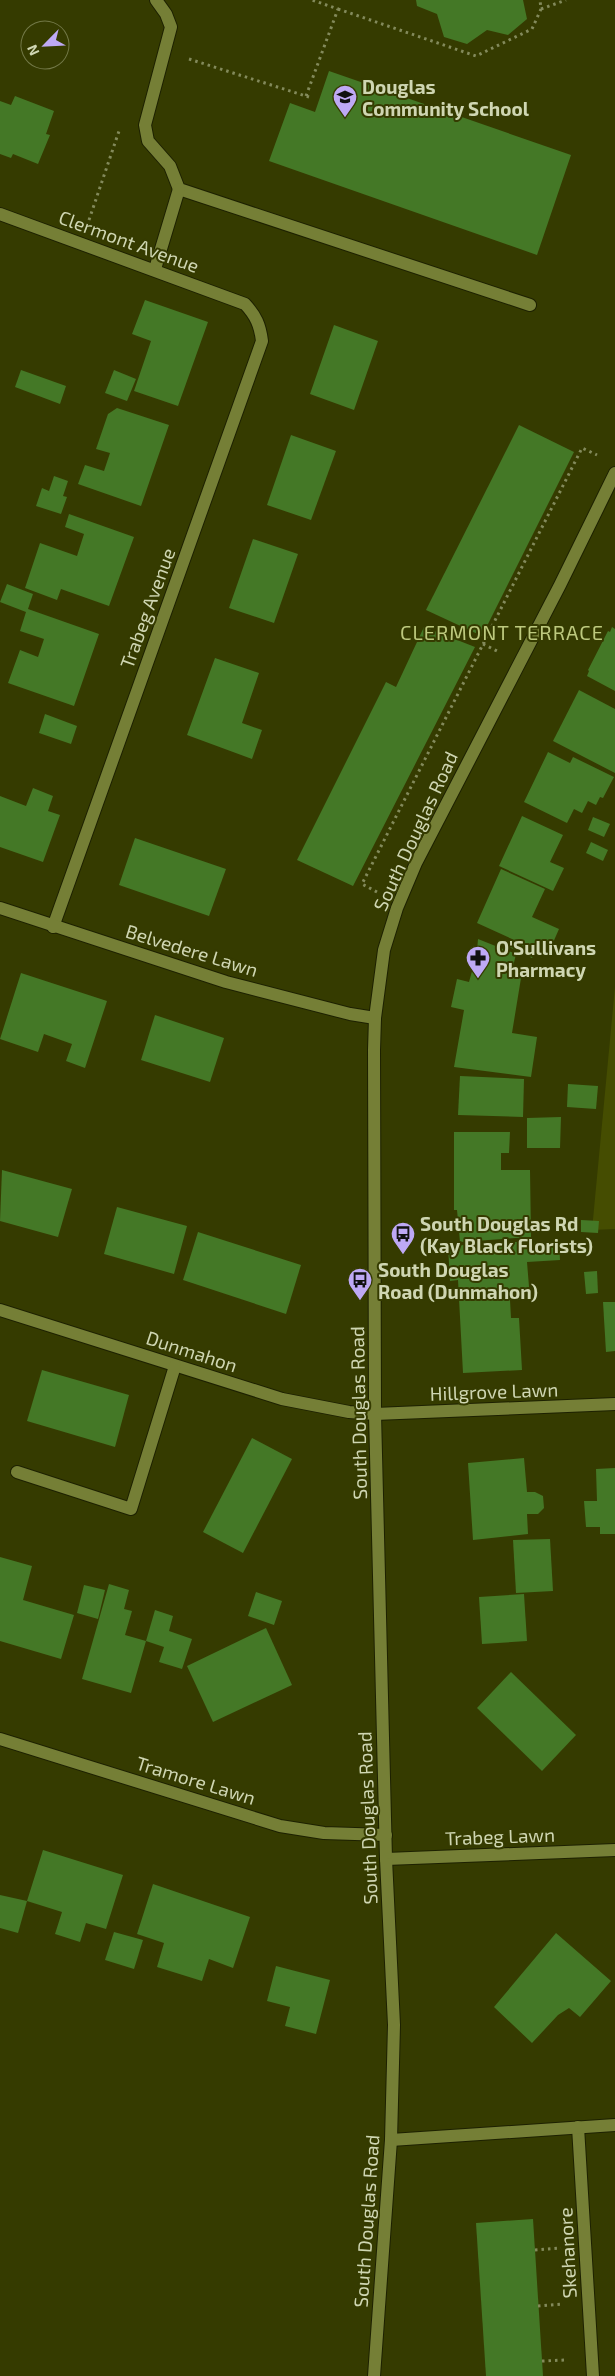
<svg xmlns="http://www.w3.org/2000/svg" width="615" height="2376" font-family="'Exo 2',sans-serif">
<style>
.green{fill:#454d01}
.building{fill:#447826}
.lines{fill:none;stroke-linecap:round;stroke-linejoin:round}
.lane-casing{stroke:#1d2100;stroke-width:14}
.street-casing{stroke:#1d2100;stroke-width:14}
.secondary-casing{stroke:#1d2100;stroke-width:14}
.path{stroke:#838a5b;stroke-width:3;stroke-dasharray:2.5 4;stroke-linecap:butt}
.lane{stroke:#757f36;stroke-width:12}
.street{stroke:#757f36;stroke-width:12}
.secondary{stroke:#757f36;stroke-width:12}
.labels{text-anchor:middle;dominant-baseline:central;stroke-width:4;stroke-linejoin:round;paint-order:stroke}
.poi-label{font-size:19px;font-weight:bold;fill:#cfd6b2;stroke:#353b00;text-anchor:start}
.street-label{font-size:19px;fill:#cfd6b2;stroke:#353b00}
.neighbourhood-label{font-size:20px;letter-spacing:1px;fill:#bdc97e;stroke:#353b00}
</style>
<rect width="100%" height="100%" fill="#353b00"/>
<polygon class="green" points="615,987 615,1229 592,1230"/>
<g class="building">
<polygon points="416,0 523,0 527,19 508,35 487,30 467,44 444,37 437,14 417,6"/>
<polygon points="329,71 571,155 537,255 269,161 290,103 315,112"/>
<polygon points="15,96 54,111 46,134 50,135 38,164 13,154 11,158 0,154 0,101 11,105"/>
<polygon points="145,300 208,322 178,406 134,391 151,341 132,334"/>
<polygon points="334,325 378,341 354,410 310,394"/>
<polygon points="21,370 66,386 60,404 15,387"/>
<polygon points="114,370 136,379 127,401 105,393"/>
<polygon points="117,408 169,425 141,506 78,484 85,465 104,471 110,453 96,449 108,414"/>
<polygon points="519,425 574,452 482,636 426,610"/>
<polygon points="291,435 336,451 311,520 267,505"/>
<polygon points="54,476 68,481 63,496 67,497 61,514 36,506 42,488 49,491"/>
<polygon points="69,514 134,537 109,606 61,589 57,600 25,588 40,543 77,556 84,534 65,527"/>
<polygon points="253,539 298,554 274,623 229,608"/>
<polygon points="7,584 33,594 28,609 99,634 74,706 8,683 20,650 38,657 44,639 20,631 26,612 0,602"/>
<polygon points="424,627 475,647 353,886 297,860 386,682 396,687"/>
<polygon points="612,627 615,629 615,691 587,676 589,671 588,670 608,631 610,632"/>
<polygon points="215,658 259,673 242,723 262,730 252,759 187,735"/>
<polygon points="579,690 615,709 615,773 553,741"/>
<polygon points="45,714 77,726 71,744 39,733"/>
<polygon points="548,752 570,763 573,757 614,777 603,798 600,797 596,805 588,801 582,813 574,809 567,823 524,802"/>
<polygon points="33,788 53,796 48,811 60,815 43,862 0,847 0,796 26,806"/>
<polygon points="522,816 563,835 550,862 564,868 553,891 499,866"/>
<polygon points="593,817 610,824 604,837 588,830"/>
<polygon points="135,838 226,869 209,916 119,885"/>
<polygon points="591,842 608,850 603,861 586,853"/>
<polygon points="501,869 545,889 532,917 559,929 552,945 541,940 532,958 509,947 512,939 477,923"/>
<polygon points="478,939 516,954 512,971 522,972 512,1033 537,1037 531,1077 454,1067 464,1010 451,1007 457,979 469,982 474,964 476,963"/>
<polygon points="21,973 107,1001 85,1068 66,1061 72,1044 44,1034 38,1052 0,1039"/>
<polygon points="155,1015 224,1038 210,1082 141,1060"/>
<polygon points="460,1076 524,1079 523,1117 458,1115"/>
<polygon points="568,1084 598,1086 596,1109 567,1107"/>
<polygon points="561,1117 560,1148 527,1148 527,1118"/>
<polygon points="454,1132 510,1132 509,1153 501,1153 501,1170 530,1170 531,1237 460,1242 457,1210 454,1210"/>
<polygon points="2,1170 72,1189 58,1237 0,1221"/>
<polygon points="117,1207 187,1226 174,1274 104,1254"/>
<polygon points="581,1220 599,1221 598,1233 581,1232"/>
<polygon points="198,1232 301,1265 286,1314 183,1280"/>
<polygon points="532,1241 532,1243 559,1242 560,1260 527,1262 530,1299 510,1300 511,1318 519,1318 522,1370 463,1373 458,1280 450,1281 448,1246"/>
<polygon points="597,1271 598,1293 586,1294 584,1272"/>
<polygon points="603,1302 615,1302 615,1351 606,1352"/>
<polygon points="42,1370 129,1395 115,1447 27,1421"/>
<polygon points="252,1438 292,1459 243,1553 203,1532"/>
<polygon points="524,1458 527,1492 535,1492 543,1496 544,1508 538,1514 527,1514 528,1534 473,1540 468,1463"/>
<polygon points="615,1468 615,1534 600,1534 600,1527 586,1527 584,1501 597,1501 596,1469"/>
<polygon points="550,1539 553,1591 516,1593 513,1540"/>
<polygon points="0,1557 32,1566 23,1600 74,1615 61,1659 0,1641"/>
<polygon points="109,1584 129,1590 124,1609 132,1611 125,1635 146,1641 131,1693 82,1679"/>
<polygon points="84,1585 105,1590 98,1619 77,1613"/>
<polygon points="256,1592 282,1601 274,1625 248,1616"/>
<polygon points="524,1594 527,1641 482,1644 479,1597"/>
<polygon points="155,1610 173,1616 169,1631 192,1639 182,1669 159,1662 164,1647 146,1641"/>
<polygon points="266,1628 292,1685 213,1722 187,1666"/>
<polygon points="511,1672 576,1735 542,1771 477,1708"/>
<polygon points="43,1850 123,1875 106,1929 86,1923 80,1942 55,1934 62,1912 27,1901"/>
<polygon points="153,1884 250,1917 233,1968 209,1959 202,1981 157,1967 164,1943 137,1934"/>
<polygon points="0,1895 27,1901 18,1933 0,1928"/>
<polygon points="114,1932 143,1940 134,1969 105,1960"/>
<polygon points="556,1933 611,1981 580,2017 569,2008 558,2015 532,2043 494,2007"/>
<polygon points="276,1966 330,1980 316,2034 285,2026 290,2007 267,2001"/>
<polygon points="533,2219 543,2376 486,2376 476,2223"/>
</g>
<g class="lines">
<defs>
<g id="lane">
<polyline points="156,0 166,14 171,27 145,125 148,141 170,166 179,189 530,305"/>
<polyline points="155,269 179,189"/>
</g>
<g id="street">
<path d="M0,214L245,304C256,316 260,325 262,341L53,927"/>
<polyline points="0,908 226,982 350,1014 375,1018"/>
<polyline points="0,1310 282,1399 349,1412 375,1414 615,1404"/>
<polyline points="17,1472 131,1509 175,1366"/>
<polyline points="0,1739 280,1826 324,1833 386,1835"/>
<polyline points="386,1859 615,1850"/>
<polyline points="578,2127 593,2376"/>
<polyline points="391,2140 615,2125"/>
</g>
<polyline id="secondary" points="374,2376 391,2140 394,2025 386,1859 375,1414 374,1050 375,1018 384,950 397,908 416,863 560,585 615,473"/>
</defs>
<use href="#lane" class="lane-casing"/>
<use href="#street" class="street-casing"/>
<use href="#secondary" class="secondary-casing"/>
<g class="path">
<polyline points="338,9 476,56 532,29 541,9 540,0"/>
<polyline points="541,9 566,0"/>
<polyline points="189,59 309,97"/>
<polyline points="306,96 338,9 312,0"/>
<polyline points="89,220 119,131"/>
<polyline points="483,644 497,651"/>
<polyline points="377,892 362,884 582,448 597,455"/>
<polyline points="535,2250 561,2248"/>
<polyline points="538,2306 563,2304"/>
<polyline points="542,2361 566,2360"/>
</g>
<use href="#lane" class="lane"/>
<use href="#street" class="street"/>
<use href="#secondary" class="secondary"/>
</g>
<defs>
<symbol id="school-pin" viewBox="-11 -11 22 30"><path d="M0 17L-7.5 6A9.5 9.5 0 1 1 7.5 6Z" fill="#bea9f5" stroke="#353b00"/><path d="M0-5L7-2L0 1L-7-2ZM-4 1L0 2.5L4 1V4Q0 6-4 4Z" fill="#111"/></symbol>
<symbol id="pharmacy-pin" viewBox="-11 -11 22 30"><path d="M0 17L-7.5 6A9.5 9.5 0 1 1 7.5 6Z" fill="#bea9f5" stroke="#353b00"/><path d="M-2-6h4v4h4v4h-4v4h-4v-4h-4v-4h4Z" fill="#111"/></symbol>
<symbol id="bus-pin" viewBox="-11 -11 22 30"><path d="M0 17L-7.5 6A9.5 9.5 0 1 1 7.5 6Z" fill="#bea9f5" stroke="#353b00"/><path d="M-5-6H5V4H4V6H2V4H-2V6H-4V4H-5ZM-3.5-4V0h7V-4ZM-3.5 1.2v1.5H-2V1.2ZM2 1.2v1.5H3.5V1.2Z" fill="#111"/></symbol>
</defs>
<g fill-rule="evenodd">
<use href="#school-pin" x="331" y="83" width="28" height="38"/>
<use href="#pharmacy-pin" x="464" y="944" width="28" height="38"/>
<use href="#bus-pin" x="389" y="1220" width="28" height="38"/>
<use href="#bus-pin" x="346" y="1266" width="28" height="38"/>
</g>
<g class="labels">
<g class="poi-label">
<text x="362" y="86">Douglas<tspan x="362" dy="22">Community School</tspan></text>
<text x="496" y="947">O'Sullivans<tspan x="496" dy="22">Pharmacy</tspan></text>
<text x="420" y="1223">South Douglas Rd<tspan x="420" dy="22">(Kay Black Florists)</tspan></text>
<text x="378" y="1269">South Douglas<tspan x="378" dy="22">Road (Dunmahon)</tspan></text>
</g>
<g class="street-label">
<text transform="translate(129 241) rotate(20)">Clermont Avenue</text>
<text transform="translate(147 608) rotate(-70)">Trabeg Avenue</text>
<text transform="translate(415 831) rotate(-65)">South Douglas Road</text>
<text transform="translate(192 950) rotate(17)">Belvedere Lawn</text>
<text transform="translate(192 1351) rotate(18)">Dunmahon</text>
<text transform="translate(494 1391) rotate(-2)">Hillgrove Lawn</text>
<text transform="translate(358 1413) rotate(-91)">South Douglas Road</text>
<text transform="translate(196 1780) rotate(17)">Tramore Lawn</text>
<text transform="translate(367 1818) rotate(-92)">South Douglas Road</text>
<text transform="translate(500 1836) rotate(-2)">Trabeg Lawn</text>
<text transform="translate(366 2221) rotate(-86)">South Douglas Road</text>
<text transform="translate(567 2253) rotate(-93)">Skehanore</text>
</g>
<g class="neighbourhood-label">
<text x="502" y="632">CLERMONT TERRACE</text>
</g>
</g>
<g transform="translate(45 45) rotate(246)"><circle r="24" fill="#353b00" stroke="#737947"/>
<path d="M0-4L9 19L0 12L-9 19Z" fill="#bea9f5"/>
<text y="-8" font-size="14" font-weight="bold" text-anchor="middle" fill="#cfd6b2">N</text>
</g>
</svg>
